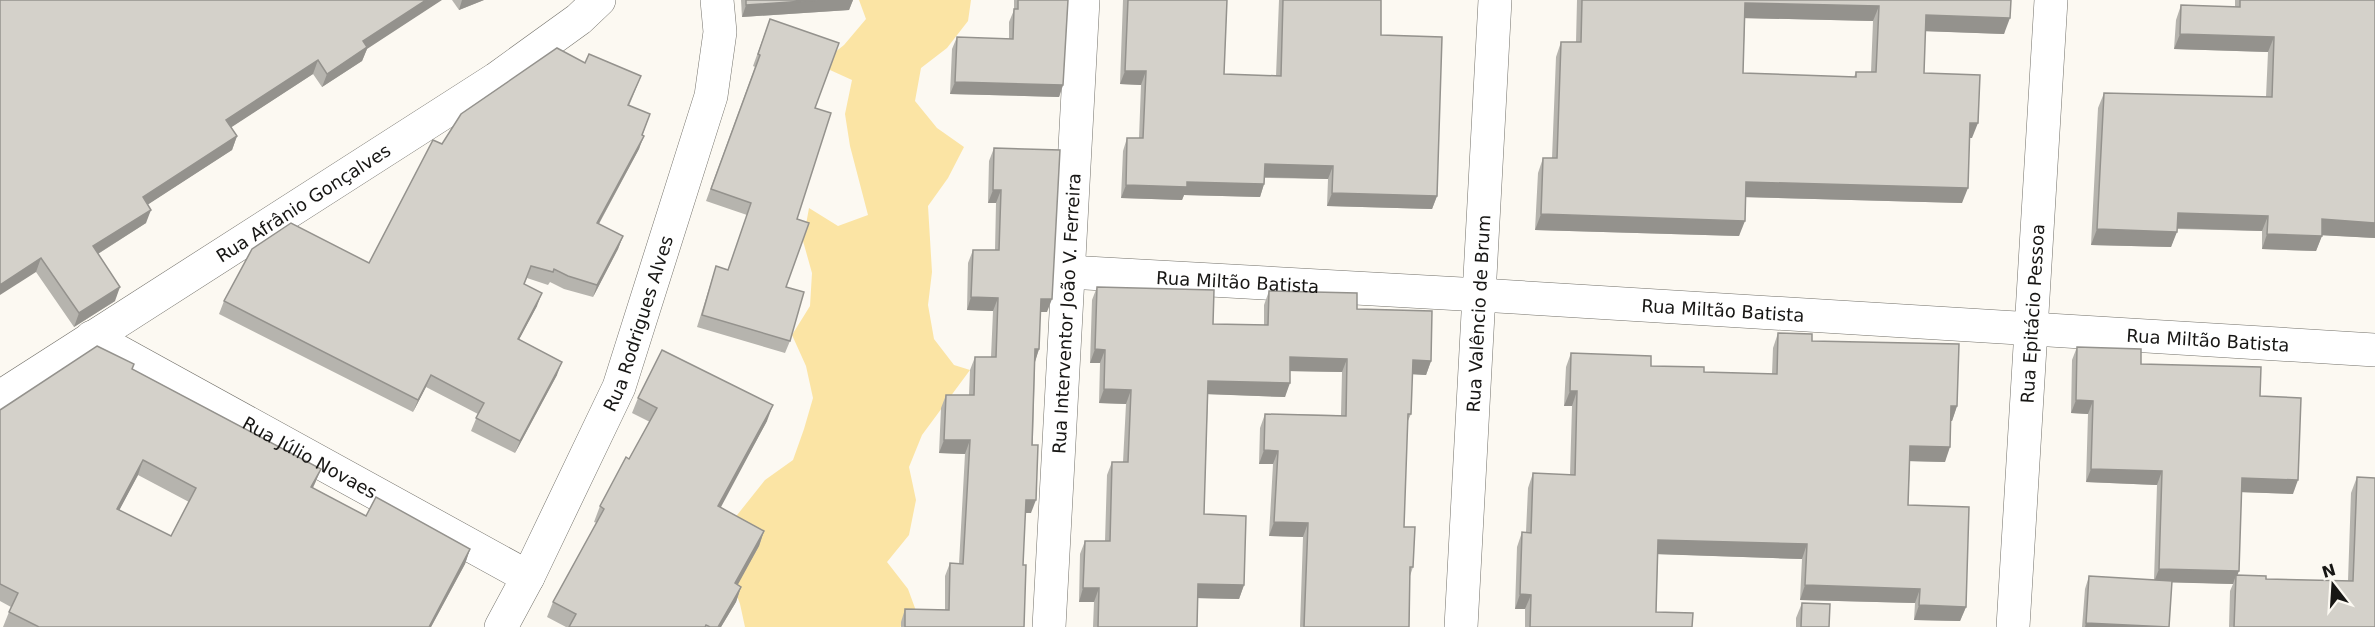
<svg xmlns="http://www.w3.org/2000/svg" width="2375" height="627" font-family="'DejaVu Sans',sans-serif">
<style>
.green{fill:#fbe4a4}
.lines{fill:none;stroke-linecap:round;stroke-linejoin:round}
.minor-casing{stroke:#73716a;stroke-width:34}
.minor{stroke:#fff;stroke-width:33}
.wall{fill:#b6b4ae;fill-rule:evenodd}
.shaded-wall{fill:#94928d}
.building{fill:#d4d1ca;stroke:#94928d;stroke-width:1.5;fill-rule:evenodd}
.labels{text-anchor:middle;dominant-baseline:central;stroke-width:4.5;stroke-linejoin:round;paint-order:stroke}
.street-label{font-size:18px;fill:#171614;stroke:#fcf9f2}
</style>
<rect width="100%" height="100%" fill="#fcf9f2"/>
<polygon class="green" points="859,0 971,0 968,21 947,48 921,68 915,101 937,128 964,147 948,178 928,206 932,272 928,305 934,339 954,365 970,370 922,435 909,467 916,500 909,535 887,562 908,589 919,619 900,627 745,627 740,604 727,569 722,534 765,480 793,460 804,429 813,398 806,366 792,335 810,306 812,273 803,241 809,208 838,226 868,215 850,146 845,114 852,80 819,65 844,45 866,19"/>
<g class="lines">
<defs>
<g id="minor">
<path id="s1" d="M1068,272L1480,295L2375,350"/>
<path id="s2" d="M92,337L528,577"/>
<path id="s3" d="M0,397L496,79L579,19L599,0"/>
<path id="s4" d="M501,627L528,577L619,387L711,96L720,32L717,0"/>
<path id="s5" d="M1049,627L1083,0"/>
<path id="s6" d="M1461,627L1495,0"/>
<path id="s7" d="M2013,627L2051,0"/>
</g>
</defs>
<use href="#minor" class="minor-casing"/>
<use href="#minor" class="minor"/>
</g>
<g class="wall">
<polygon points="0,0 367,49 362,61 322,87 313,74 231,127 237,136 232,150 148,204 146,223 98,254 115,301 74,327 36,272"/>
<polygon points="452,0 484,0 459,10"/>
<polygon points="741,0 853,0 849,10 742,17"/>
<polygon points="1014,0 1068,0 1063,85 1059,97 950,94 952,49 957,37 1009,39 1009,22 1014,10"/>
<polygon points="1123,0 1227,0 1224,74 1276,76 1279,0 1381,0 1381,35 1437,196 1432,209 1327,206 1328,179 1265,178 1264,184 1260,197 1184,195 1182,200 1121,198 1123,151 1127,138 1139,138 1141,85 1120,84"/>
<path d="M1577,0H2011L2004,34L1925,31L1924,73L1972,138H1969L1962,203L1746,197L1739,236L1535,230L1538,173L1543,158H1552L1556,57L1561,42H1576ZM1745,18L1873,21L1871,72H1856L1854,77L1743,73Z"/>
<polygon points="2235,0 2375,0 2375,238 2322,235 2316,251 2262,249 2262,231 2177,229 2171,247 2091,245 2098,108 2104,93 2266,97 2268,52 2174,49 2176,20 2181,5 2235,7"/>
<polygon points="770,19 815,108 786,287 790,341 785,353 697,327 716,266 728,270 747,215 706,201 755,67 753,66"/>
<polygon points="585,63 641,76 629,106 642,136 639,149 599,224 623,236 618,249 593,297 564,289 550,282 548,285 527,278 524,284 537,306 519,339 557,375 515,453 471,431 478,414 426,387 413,412 219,314 224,301 369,263 442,144"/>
<polygon points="994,148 1047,312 1040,312 1039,349 1035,361 1031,513 1025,513 1023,565 1024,627 901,627 901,622 905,609 945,610 945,576 950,563 959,564 965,454 939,453 941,408 946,395 969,395 970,370 975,357 991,357 993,311 967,310 968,263 973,250 995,250 996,203 988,203 989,161"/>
<polygon points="1097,287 1213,324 1264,325 1264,305 1269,291 1357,309 1431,361 1426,375 1412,374 1411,414 1407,423 1404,527 1413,567 1410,576 1409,627 1300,627 1303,537 1269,536 1273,464 1259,464 1260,428 1265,414 1341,415 1342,372 1290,371 1285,397 1208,394 1204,514 1244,585 1239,599 1198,598 1197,627 1093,627 1094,602 1079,602 1080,554 1085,541 1105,541 1107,475 1112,462 1123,462 1126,404 1099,403 1100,363 1090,363 1092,300"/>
<polygon points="1778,333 1812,341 1957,406 1952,421 1950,421 1945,462 1910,461 1908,505 1966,607 1960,621 1914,620 1915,603 1800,600 1802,559 1658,554 1656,612 1692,627 1525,627 1525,609 1515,609 1517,547 1522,532 1526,532 1528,488 1533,473 1570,475 1572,406 1564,406 1566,367 1571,353 1651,366 1704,372 1772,374 1773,348"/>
<polygon points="2077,347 2260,396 2293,494 2242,492 2237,575 2266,579 2348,581 2351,493 2357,477 2375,627 2229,627 2230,591 2233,584 2172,582 2169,627 2082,627 2085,589 2089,576 2154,580 2157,485 2086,482 2088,414 2071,413 2072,360"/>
<path d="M132,369L321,469L313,488L366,516L470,549L465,564L431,627H3L11,607L0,601V410ZM138,475L189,502L171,536L119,510Z"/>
<polygon points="638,398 767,421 720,507 764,531 759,546 737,585 741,587 736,602 721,627 566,627 547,617 553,602 597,523 594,522 600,506 629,459 650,422 632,413"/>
<polygon points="1802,603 1829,627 1796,627 1796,618"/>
</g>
<g class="shaded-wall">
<polygon points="426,0 442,0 367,49 362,61 322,87 327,74 363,41"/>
<polygon points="462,0 484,0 459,10"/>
<polygon points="818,0 853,0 849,10 742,17 746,5"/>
<polygon points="1745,3 1879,6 1873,21 1739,18"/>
<polygon points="1926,15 2010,18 2004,34 1920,31"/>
<polygon points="2180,34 2274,37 2268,52 2174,49"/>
<polygon points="318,60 313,74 221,134 226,120"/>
<polygon points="1125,71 1146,71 1141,85 1120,84"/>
<polygon points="955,82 1063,85 1059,97 950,94"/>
<polygon points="650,114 638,147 644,136 639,149 592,236 597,223"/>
<polygon points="1970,123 1978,123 1972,138 1964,138"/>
<polygon points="237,136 232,150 138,211 143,197"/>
<polygon points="1265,164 1333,166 1328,179 1260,177"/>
<polygon points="1187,182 1264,184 1260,197 1184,195 1182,200 1121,198 1126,185"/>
<polygon points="1746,182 1968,188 1962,203 1740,197"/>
<polygon points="993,190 1001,190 996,203 988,203"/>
<polygon points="1332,193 1437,196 1432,209 1327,206"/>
<polygon points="151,210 146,223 88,260 93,246"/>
<polygon points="2178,213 2268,216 2262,231 2172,228"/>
<polygon points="1541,214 1745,221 1739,236 1535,230"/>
<polygon points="2322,219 2375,223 2375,238 2317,235"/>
<polygon points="2097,229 2177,232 2171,247 2091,245"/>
<polygon points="2267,234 2322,236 2316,251 2262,249"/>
<polygon points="623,236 618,249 593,297 597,285"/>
<polygon points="41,258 36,272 0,295 0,285"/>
<polygon points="120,287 115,301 74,327 79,313"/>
<polygon points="542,293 537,306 513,351 518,339"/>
<polygon points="971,297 998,298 993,311 967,310"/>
<polygon points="1041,299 1052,299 1047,312 1036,312"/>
<polygon points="1035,349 1039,349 1035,362"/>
<polygon points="1095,349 1105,350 1100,363 1090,363"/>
<polygon points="1290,357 1347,359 1342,372 1285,371"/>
<polygon points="1413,360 1431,361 1426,375 1408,374"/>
<polygon points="562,362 557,375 515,453 520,441"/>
<polygon points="431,375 426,387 413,412 418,400"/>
<polygon points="1208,381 1290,383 1285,397 1203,394"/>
<polygon points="1104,389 1131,390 1126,404 1099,403"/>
<polygon points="1570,391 1577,391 1572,406 1564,406"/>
<polygon points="2076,400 2093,401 2088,414 2071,413"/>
<polygon points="773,405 767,421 713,522 718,506"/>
<polygon points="1951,406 1957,406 1952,421 1946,421"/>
<polygon points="944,440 970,440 965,454 939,453"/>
<polygon points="1910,446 1950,447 1945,462 1905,461"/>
<polygon points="1264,450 1278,451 1273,464 1259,464"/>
<polygon points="143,460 138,475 112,524 117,509"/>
<polygon points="321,469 315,483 305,502 311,487"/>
<polygon points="2091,469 2162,471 2157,485 2086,482"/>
<polygon points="2242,478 2298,480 2293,494 2237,492"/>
<polygon points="1026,500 1036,500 1031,513 1021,513"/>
<polygon points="1274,522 1308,523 1303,537 1269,536"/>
<polygon points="764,531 759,546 730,599 735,583"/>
<polygon points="1658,540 1807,544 1802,559 1653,554"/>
<polygon points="470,549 465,564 431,627 429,627"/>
<polygon points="2159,569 2239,571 2236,579 2236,575 2233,584 2154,582"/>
<polygon points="1198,584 1244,585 1239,599 1193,598"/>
<polygon points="1805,585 1920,589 1915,603 1800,600"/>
<polygon points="741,587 736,602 721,627 718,627"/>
<polygon points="1083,588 1099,588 1094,602 1079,602"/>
<polygon points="1520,594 1531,595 1525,609 1515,609"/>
<polygon points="1919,605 1966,607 1960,621 1914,620"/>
<polygon points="2086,623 2166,627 2085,627"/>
</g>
<g class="building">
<polygon points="0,0 426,0 363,41 367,47 327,74 318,60 226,120 237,136 143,197 151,210 93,246 120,287 79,313 41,258 0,285"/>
<polygon points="746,0 818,0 746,5"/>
<polygon points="1018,0 1068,0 1063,85 955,82 957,37 1013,39 1014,9 1018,9"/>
<polygon points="1128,0 1227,0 1224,74 1281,76 1283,0 1381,0 1381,35 1442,37 1437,196 1332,193 1333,166 1265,164 1264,184 1187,182 1187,187 1126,185 1127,138 1143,138 1146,71 1125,71"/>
<path d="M1582,0H2011L2010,18L1926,15L1924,73L1980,75L1978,123H1970L1968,188L1746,182L1745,221L1541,214L1543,158H1557L1561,42H1581ZM1745,3L1879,6L1876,72H1856V77L1743,73Z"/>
<polygon points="2240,0 2375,0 2375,223 2322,219 2322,236 2267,234 2268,216 2178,213 2177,232 2097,229 2104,93 2272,97 2274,37 2180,34 2181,5 2240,7"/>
<polygon points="770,19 839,43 815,108 831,113 797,219 809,223 786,287 804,292 790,341 702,315 716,266 728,270 751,203 711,189 760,55 758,54"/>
<polygon points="557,48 585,63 589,54 641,76 628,105 650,114 642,135 644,136 597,223 623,236 597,285 568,276 554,269 553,272 531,266 524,284 542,293 518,339 562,362 520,441 476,418 484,403 431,375 418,400 224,301 252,249 291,223 369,263 433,140 442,144 461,114"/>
<polygon points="994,148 1060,150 1052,299 1041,299 1039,349 1035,349 1032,445 1038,445 1036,500 1026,500 1023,565 1026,565 1024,627 905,627 905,609 949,610 950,563 963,564 970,440 944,440 946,395 974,395 975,357 996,357 998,298 971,297 973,250 999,250 1001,190 993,190"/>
<polygon points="1097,287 1214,290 1213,324 1268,325 1269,291 1357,293 1357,309 1432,311 1431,361 1413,360 1411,414 1408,414 1404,527 1415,527 1413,567 1410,567 1409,627 1304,627 1308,523 1274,522 1278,451 1264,450 1265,414 1346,416 1347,359 1290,357 1290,383 1208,381 1204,514 1246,516 1244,585 1198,584 1197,627 1098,627 1099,588 1083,588 1085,541 1110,541 1112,462 1128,462 1131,390 1104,389 1105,350 1095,349"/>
<polygon points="1778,333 1812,334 1812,341 1959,344 1957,406 1951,406 1950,447 1910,446 1908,505 1969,507 1966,607 1919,605 1920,589 1805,585 1807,544 1658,540 1656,612 1693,613 1692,627 1530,627 1531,595 1520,594 1522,532 1531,533 1533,473 1575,475 1577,391 1570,391 1571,353 1651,356 1651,366 1704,367 1704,372 1777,374"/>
<path d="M97,346L134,364L132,369L321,469L311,487L366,516L376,497L470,549L429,627H39L9,612L18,593L0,584V410ZM143,460L196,488L171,536L117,509Z"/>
<polygon points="2077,347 2141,349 2141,364 2261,367 2260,396 2301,398 2298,480 2242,478 2239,571 2159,569 2162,471 2091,469 2093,401 2076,400"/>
<polygon points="662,350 773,405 718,506 764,531 735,583 741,587 718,627 710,627 706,625 705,627 569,627 576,614 553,602 604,509 600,506 626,457 629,459 657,408 638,398"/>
<polygon points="2357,477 2375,478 2375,627 2234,627 2236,575 2266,576 2266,579 2353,581"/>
<polygon points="2089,576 2172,581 2169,627 2086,623"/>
<polygon points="1802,603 1830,604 1829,627 1801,627"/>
</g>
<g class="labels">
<g class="street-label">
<text stroke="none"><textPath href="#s3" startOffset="360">Rua Afrânio Gonçalves</textPath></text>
<text stroke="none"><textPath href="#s1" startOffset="170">Rua Miltão Batista</textPath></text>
<text stroke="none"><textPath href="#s1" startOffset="656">Rua Miltão Batista</textPath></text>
<text stroke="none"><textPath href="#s5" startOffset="314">Rua Interventor João V. Ferreira</textPath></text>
<text stroke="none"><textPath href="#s6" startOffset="314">Rua Valêncio de Brum</textPath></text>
<text stroke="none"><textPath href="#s7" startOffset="314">Rua Epitácio Pessoa</textPath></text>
<text stroke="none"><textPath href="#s4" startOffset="334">Rua Rodrigues Alves</textPath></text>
<text stroke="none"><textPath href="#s1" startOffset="1142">Rua Miltão Batista</textPath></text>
<text stroke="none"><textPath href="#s2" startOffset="249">Rua Júlio Novaes</textPath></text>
</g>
</g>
<g transform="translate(2333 585) rotate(343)" stroke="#fcf9f2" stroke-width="4.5" paint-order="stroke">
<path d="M0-4.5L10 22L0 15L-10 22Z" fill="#171614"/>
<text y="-9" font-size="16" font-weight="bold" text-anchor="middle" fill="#171614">N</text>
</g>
</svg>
